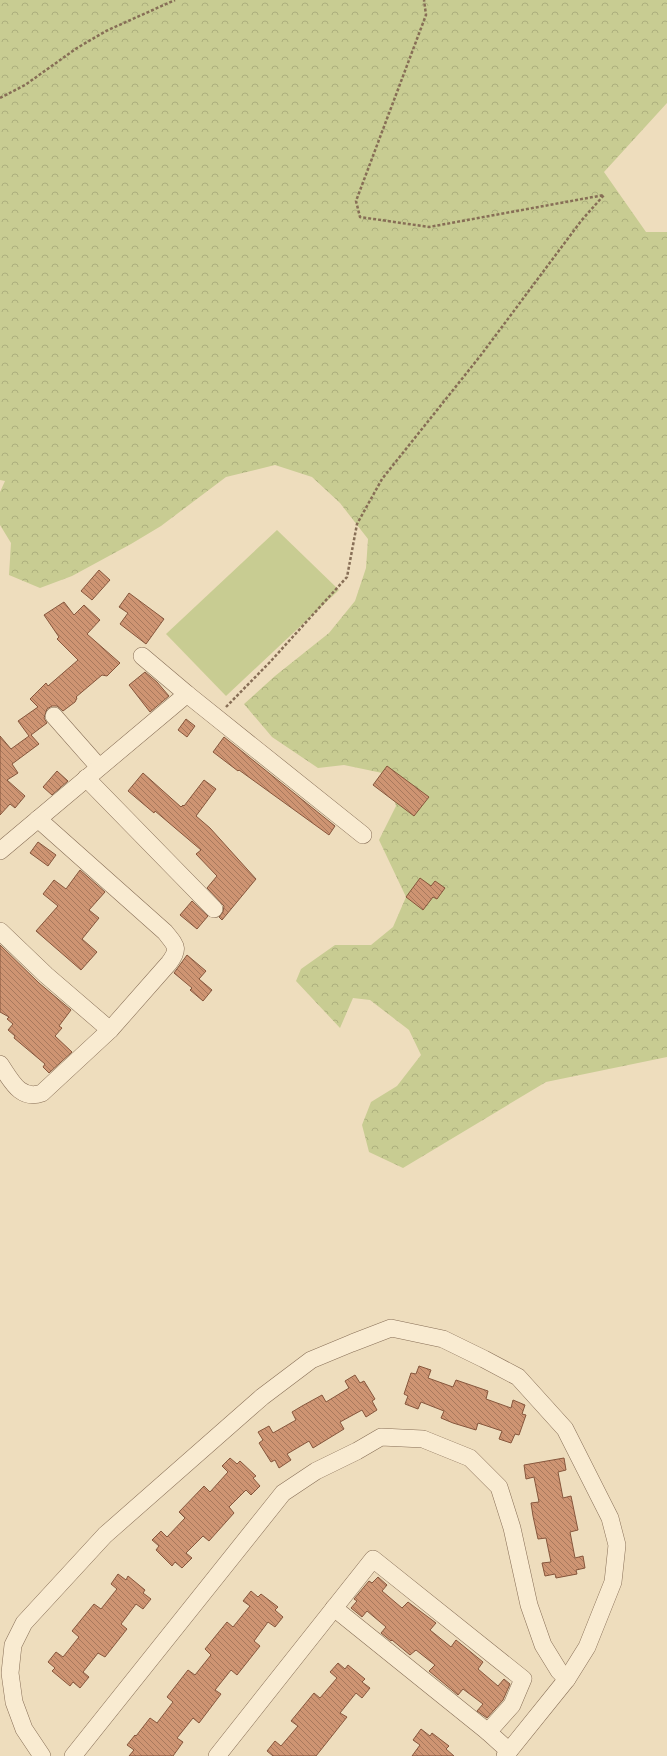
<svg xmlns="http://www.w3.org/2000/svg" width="667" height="1756" font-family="Merriweather,serif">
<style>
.green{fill:#c8cc92}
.forest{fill:url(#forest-crowns)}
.building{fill:url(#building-back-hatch);stroke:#86563c}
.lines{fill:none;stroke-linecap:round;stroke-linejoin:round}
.minor-casing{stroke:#876e56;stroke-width:18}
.path{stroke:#876e56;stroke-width:2.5;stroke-dasharray:3 2;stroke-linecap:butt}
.minor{stroke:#f9ebd1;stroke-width:17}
</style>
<defs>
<pattern id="forest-crowns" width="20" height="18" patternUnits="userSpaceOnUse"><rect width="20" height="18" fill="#c8cc92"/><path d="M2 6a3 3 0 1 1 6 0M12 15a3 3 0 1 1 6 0" fill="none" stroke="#acaf7d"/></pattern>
<pattern id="building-back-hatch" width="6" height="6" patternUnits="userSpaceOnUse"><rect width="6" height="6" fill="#ce9472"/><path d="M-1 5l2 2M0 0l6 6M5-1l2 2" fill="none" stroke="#a8795d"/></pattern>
</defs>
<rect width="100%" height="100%" fill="#eeddbd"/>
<polygon class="green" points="277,530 339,590 226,696 166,634"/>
<polygon class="forest" points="0,0 667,0 667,103 604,172 646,232 667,232 667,1057 546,1082 403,1168 369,1152 362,1125 371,1102 397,1086 421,1055 409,1030 370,1000 353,998 340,1028 296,981 301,969 335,945 371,945 393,927 406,897 379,840 396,806 387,774 344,765 318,768 272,737 244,704 275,676 329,633 355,601 366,568 368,539 340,503 312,477 275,465 226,477 161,526 131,544 72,576 40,588 9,575 11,543 0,525 0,492 5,481 0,480"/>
<g class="building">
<polygon points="99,570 110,580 92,600 81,591"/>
<polygon points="129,593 164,619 146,644 120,624 128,613 119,607"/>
<polygon points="64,602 74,615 84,605 100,620 87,634 120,663 107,676 102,675 76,697 77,698 75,702 63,711 57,706 52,706 47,709 44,718 47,723 31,735 39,744 12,764 18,773 7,780 25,796 15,808 10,804 0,815 0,736 11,749 29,736 18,721 38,707 30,699 46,683 48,686 78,660 57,639 59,637 44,615"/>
<polygon points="145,672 157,682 169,696 150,712 129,685"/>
<polygon points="186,719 195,726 187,737 178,730"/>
<polygon points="224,737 335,826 329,835 239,770 238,771 213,752"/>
<polygon points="387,766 429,797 414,816 373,785"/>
<polygon points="57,771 68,781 52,795 43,787"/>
<polygon points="143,773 181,807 183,805 184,806 204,780 216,789 196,816 210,828 256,879 222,920 219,917 223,912 224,906 207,888 217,876 196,854 201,850 155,811 154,813 128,791"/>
<polygon points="38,842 56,855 48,866 30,853"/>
<polygon points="80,870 105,892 89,910 99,918 82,939 97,952 81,970 36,931 58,906 43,894 54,880 66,889"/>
<polygon points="420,878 431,886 435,881 445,888 437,899 433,897 423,910 406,897"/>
<polygon points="192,901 208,916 197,929 180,915"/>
<polygon points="0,945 39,983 71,1010 59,1026 62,1028 55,1036 72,1052 49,1073 43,1067 45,1064 14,1038 15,1036 8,1030 13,1024 7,1019 9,1017 0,1012"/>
<polygon points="187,955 206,971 199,979 212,990 203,1001 190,990 192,988 174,973"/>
<polygon points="419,1366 431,1370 428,1378 453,1387 456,1380 488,1391 486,1399 511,1408 513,1400 525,1405 522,1414 526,1415 519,1435 515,1434 511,1443 499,1439 502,1431 478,1423 476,1430 453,1423 441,1418 444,1411 421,1402 418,1409 405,1404 408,1396 404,1394 411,1373 416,1374"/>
<polygon points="355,1375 360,1383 364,1381 375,1399 372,1401 377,1410 366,1417 362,1410 340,1422 344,1429 313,1448 309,1441 287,1454 291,1460 279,1468 275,1460 271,1462 259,1443 263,1440 258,1432 269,1426 273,1433 296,1420 292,1412 302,1406 322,1395 326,1402 349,1388 345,1381"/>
<polygon points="230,1458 237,1464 240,1461 256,1476 253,1478 260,1486 251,1495 246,1490 229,1507 234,1513 209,1541 203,1536 186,1553 192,1558 182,1568 175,1562 172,1566 156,1550 159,1546 152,1540 161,1531 167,1537 185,1518 179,1512 204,1486 210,1492 228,1472 222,1466"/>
<polygon points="564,1458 566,1470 558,1472 563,1498 571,1496 578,1530 570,1532 575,1558 583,1556 585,1568 576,1570 577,1574 556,1578 555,1574 545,1576 542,1563 551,1562 546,1538 538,1539 533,1516 531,1503 539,1502 534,1477 526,1479 524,1465"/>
<polygon points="118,1574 126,1580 128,1576 145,1590 143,1593 151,1599 143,1609 136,1604 121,1624 127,1629 105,1657 98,1653 83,1672 89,1677 80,1688 73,1682 70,1686 52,1671 55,1668 48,1662 56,1652 63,1657 79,1637 72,1631 94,1604 101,1609 117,1589 111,1584"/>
<polygon points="378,1577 387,1585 382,1591 402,1608 408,1602 436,1623 430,1630 451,1647 456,1640 483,1662 478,1669 498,1686 504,1679 510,1684 503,1700 487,1718 477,1711 483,1704 463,1689 458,1695 429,1671 435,1665 416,1650 410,1655 392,1640 391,1641 381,1633 386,1627 367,1611 362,1617 351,1608 357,1601 354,1599 369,1581 372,1583"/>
<polygon points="251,1591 258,1597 261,1594 278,1607 275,1610 283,1617 275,1627 268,1622 254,1641 260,1646 237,1675 231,1670 215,1690 221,1694 199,1723 193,1718 177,1738 183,1742 173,1756 129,1756 134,1750 127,1745 135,1735 136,1736 150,1718 157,1723 173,1702 167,1697 188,1670 195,1675 211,1655 205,1649 227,1622 233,1627 250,1606 243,1601"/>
<polygon points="338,1663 345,1669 348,1665 365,1679 362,1682 370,1688 362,1698 356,1693 340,1713 347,1717 316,1756 273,1756 267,1751 275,1741 281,1746 298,1726 291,1721 314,1693 320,1698 337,1678 330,1672"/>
<polygon points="421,1729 430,1736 432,1733 449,1746 446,1749 454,1756 412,1756 420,1745 413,1740"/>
</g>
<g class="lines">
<defs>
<g id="minor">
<polyline points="142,656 187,694 363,835"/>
<polyline points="54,716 99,767"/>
<polyline points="86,778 214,909"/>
<polyline points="0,851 187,694"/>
<polyline points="0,931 46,975 110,1030"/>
<path d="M0,1064C11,1080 20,1101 42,1093L110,1030L169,963C180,948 176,946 165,932L38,819"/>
<polyline points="334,1608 488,1732 509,1751"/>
<polyline points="42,1756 24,1729 14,1702 10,1673 13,1645 24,1623 105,1535 262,1397 311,1360 352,1343 391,1328 443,1339 484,1359 518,1377 565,1429 610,1518 617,1545 613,1582 587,1647 567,1679 505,1756"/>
<polyline points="73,1756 283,1493 316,1471 357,1451 381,1437 423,1439 470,1458 499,1487 512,1528 529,1605 543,1645 559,1671 567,1679"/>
<polyline points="217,1756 373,1559 523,1679 512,1705 488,1732"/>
</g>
</defs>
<use href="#minor" class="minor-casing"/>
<g class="path">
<polyline points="0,98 25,85 77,48 106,31 175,0"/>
<polyline points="226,707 270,662 347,577 357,524 382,479 481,355 581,221 604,195 429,227 360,217 356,201 426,15 424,0"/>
</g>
<use href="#minor" class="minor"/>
</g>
</svg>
